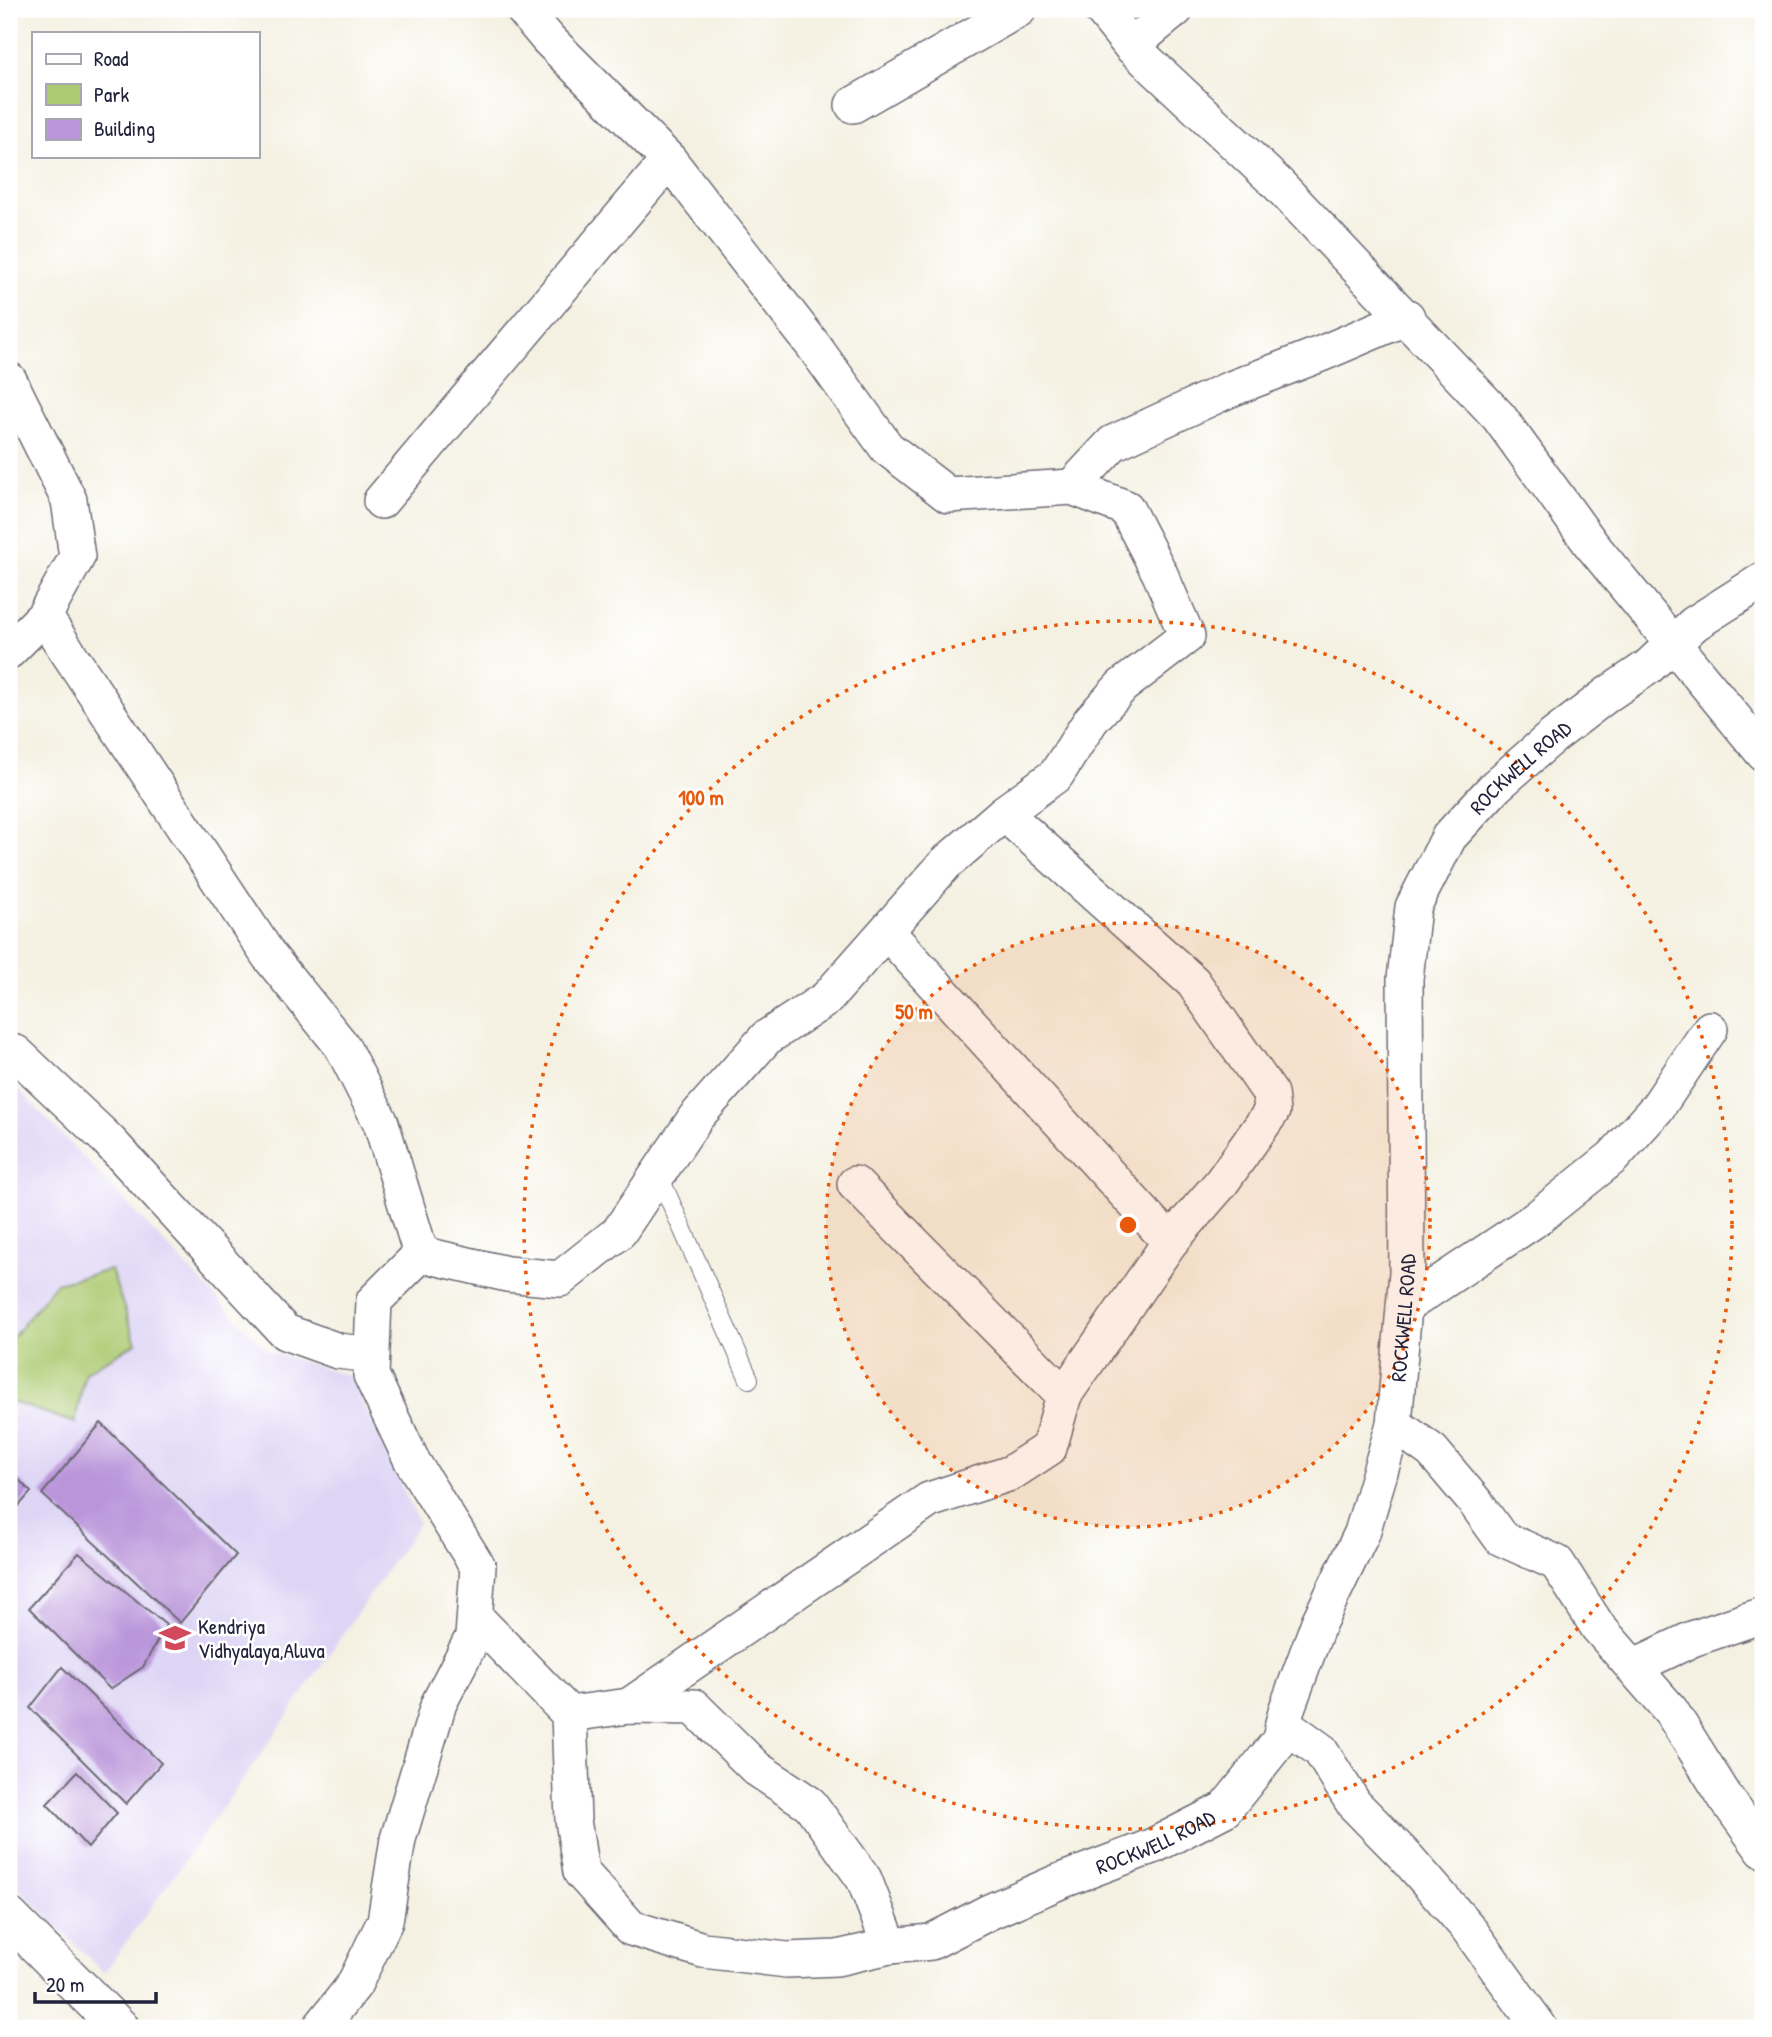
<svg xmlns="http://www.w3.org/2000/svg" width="1772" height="2037" font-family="'Patrick Hand',sans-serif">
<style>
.built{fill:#ded5f5}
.green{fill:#acca71;stroke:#677656;stroke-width:2}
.building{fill:#ba95da}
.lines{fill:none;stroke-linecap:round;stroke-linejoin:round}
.service-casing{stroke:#6c6a75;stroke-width:20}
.minor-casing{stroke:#6c6a75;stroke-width:38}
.tertiary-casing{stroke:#6c6a75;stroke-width:41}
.service{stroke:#fff;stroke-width:18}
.minor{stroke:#fff;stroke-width:35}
.tertiary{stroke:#fff;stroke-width:38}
.rail-casing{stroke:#22223b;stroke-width:8}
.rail{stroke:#fff;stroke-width:5;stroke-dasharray:16;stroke-linecap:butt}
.ring{fill:none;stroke:#e8590c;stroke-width:3.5;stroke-dasharray:3.5 7}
.labels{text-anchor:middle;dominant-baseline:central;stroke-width:5;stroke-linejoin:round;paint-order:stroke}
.street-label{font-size:21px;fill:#22223b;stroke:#fff}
.poi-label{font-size:21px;fill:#22223b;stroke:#fff;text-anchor:start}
.centre{fill:#e8590c;stroke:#fff;stroke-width:3.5}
.ring-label{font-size:21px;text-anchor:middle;font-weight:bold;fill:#e8590c;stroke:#fff;stroke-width:5;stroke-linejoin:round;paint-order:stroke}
</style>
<rect width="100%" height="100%" fill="#fff"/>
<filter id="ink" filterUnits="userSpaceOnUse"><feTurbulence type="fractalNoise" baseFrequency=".0143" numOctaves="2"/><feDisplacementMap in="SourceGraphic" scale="14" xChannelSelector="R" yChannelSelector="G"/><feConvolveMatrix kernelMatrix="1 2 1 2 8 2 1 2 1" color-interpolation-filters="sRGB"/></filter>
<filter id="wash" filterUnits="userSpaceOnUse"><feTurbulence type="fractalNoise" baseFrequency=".00686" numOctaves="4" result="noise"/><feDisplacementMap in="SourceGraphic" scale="28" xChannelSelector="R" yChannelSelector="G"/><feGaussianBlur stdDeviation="1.57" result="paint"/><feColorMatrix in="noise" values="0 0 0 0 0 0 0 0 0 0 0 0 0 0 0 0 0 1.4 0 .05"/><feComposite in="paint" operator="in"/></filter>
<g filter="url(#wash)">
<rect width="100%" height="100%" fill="#f4f1e2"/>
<polygon class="built" points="9,1079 267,1351 350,1376 419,1523 262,1753 104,1973 9,1879"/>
<polygon class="green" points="111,1270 136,1343 85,1372 75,1423 9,1401 9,1342 56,1283"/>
<g id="blocks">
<g class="building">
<polygon points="101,1423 236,1555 180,1623 42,1494"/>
<polygon points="9,1470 31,1492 9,1517"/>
<polygon points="79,1553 166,1625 143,1667 110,1689 29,1608"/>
<polygon points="62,1667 161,1763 126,1804 30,1708"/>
<polygon points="77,1772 117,1813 88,1848 47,1804"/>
</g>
</g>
</g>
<g filter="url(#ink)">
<use href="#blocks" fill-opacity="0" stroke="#6c6a75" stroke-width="2"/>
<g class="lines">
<defs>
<polyline id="service" points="659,1176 749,1379"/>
<g id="minor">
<polyline points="523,9 548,39 669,160 813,345 887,448 948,495 1072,487"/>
<polyline points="1101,9 1131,46 1278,184 1499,417 1591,544 1763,753"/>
<polyline points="1131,46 1176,9"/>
<polyline points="853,105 1019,9"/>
<polyline points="9,380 69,500 77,557 44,616 9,651"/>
<polyline points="381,501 669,160"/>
<polyline points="44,616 269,956 342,1046 381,1123 421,1254"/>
<polyline points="887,932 1170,1242"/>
<polyline points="9,1052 16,1053 108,1140 285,1332 338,1351 372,1355"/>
<polyline points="855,1184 1064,1395"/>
<polyline points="1404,1307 1536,1219 1613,1157 1657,1108 1710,1029"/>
<polyline points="1394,1424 1432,1451 1475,1502 1501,1538 1557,1563 1598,1627 1671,1711 1725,1797 1763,1850"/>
<polyline points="475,1617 569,1714 629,1706 694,1707 757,1769 810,1804 864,1879 890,1946 837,1958 787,1960 703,1950 631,1928 581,1872 573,1820 569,1714"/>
<polyline points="1633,1667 1692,1639 1763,1615"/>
<polyline points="629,1706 929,1500 1011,1473 1049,1448 1064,1395 1170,1242 1221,1183 1272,1111 1270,1093 1193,982 1004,813"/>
<polyline points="1283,1723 1320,1750 1354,1804 1407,1858 1468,1928 1540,2028"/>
<path id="s1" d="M890,1946L931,1942L989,1912L1058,1882L1153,1846L1225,1809L1280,1740L1286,1711L1319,1622L1362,1533L1394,1424L1407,1272L1405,979L1413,907L1449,837L1496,786L1551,738L1608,694L1648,667L1694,624L1763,580"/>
<polyline points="320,2028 354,1985 385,1921 398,1839 439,1703 473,1637 478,1567 412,1461 371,1375 374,1301 421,1254 507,1274 560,1279 619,1232 696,1117 766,1038 826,999 946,863 1004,813 1056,775 1091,720 1122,686 1187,636 1160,574 1126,508 1072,487 1113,443 1228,390 1323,353 1407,317"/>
</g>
<polyline id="tertiary" points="9,1917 120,2028"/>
</defs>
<use href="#service" class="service-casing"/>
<use href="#minor" class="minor-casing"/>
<use href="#tertiary" class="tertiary-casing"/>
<use href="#service" class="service"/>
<use href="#minor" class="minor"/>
<use href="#tertiary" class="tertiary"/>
<defs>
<polyline id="rail" points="9,2020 17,2028"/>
</defs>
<use href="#rail" class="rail-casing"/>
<use href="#rail" class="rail"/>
</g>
</g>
<circle cx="1128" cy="1225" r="302" fill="#e8590c" fill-opacity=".12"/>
<g class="ring">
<circle cx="1128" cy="1225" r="302"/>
<circle cx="1128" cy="1225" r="604"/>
</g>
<defs>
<symbol id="school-bare" viewBox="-9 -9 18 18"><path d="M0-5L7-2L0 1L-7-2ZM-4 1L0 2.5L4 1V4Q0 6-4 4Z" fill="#d1495b" stroke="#fff" stroke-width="2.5" paint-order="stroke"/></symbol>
</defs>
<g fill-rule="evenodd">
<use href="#school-bare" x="153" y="1616" width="44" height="44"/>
</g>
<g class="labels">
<g class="street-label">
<text stroke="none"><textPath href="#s1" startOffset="1486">ROCKWELL ROAD</textPath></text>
<text stroke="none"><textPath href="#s1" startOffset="896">ROCKWELL ROAD</textPath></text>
<text stroke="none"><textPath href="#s1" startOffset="287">ROCKWELL ROAD</textPath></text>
</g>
<g class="poi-label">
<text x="198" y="1626">Kendriya<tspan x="198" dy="24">Vidhyalaya,Aluva</tspan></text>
</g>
</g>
<circle cx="1128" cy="1225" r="10" class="centre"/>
<g class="ring-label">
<text x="701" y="805">100 m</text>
<text x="914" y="1019">50 m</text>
</g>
<rect width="1772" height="2037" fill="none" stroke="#fff" stroke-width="35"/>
<rect x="32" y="32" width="228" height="126" fill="#ffffff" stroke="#a7a7b1" stroke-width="2"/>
<rect x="46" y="54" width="35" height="10" fill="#ffffff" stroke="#a7a7b1" stroke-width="2"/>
<text x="94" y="66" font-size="21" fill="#22223b">Road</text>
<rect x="46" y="84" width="35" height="21" fill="#acca71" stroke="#a7a7b1" stroke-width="2"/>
<text x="94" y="102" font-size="21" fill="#22223b">Park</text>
<rect x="46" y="119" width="35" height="21" fill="#ba95da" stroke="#a7a7b1" stroke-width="2"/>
<text x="94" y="136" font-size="21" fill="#22223b">Building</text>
<path d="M35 1992v10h121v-10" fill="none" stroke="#22223b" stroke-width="3.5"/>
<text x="46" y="1992" font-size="21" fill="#22223b" stroke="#ffffff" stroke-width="5" paint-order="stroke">20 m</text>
</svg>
